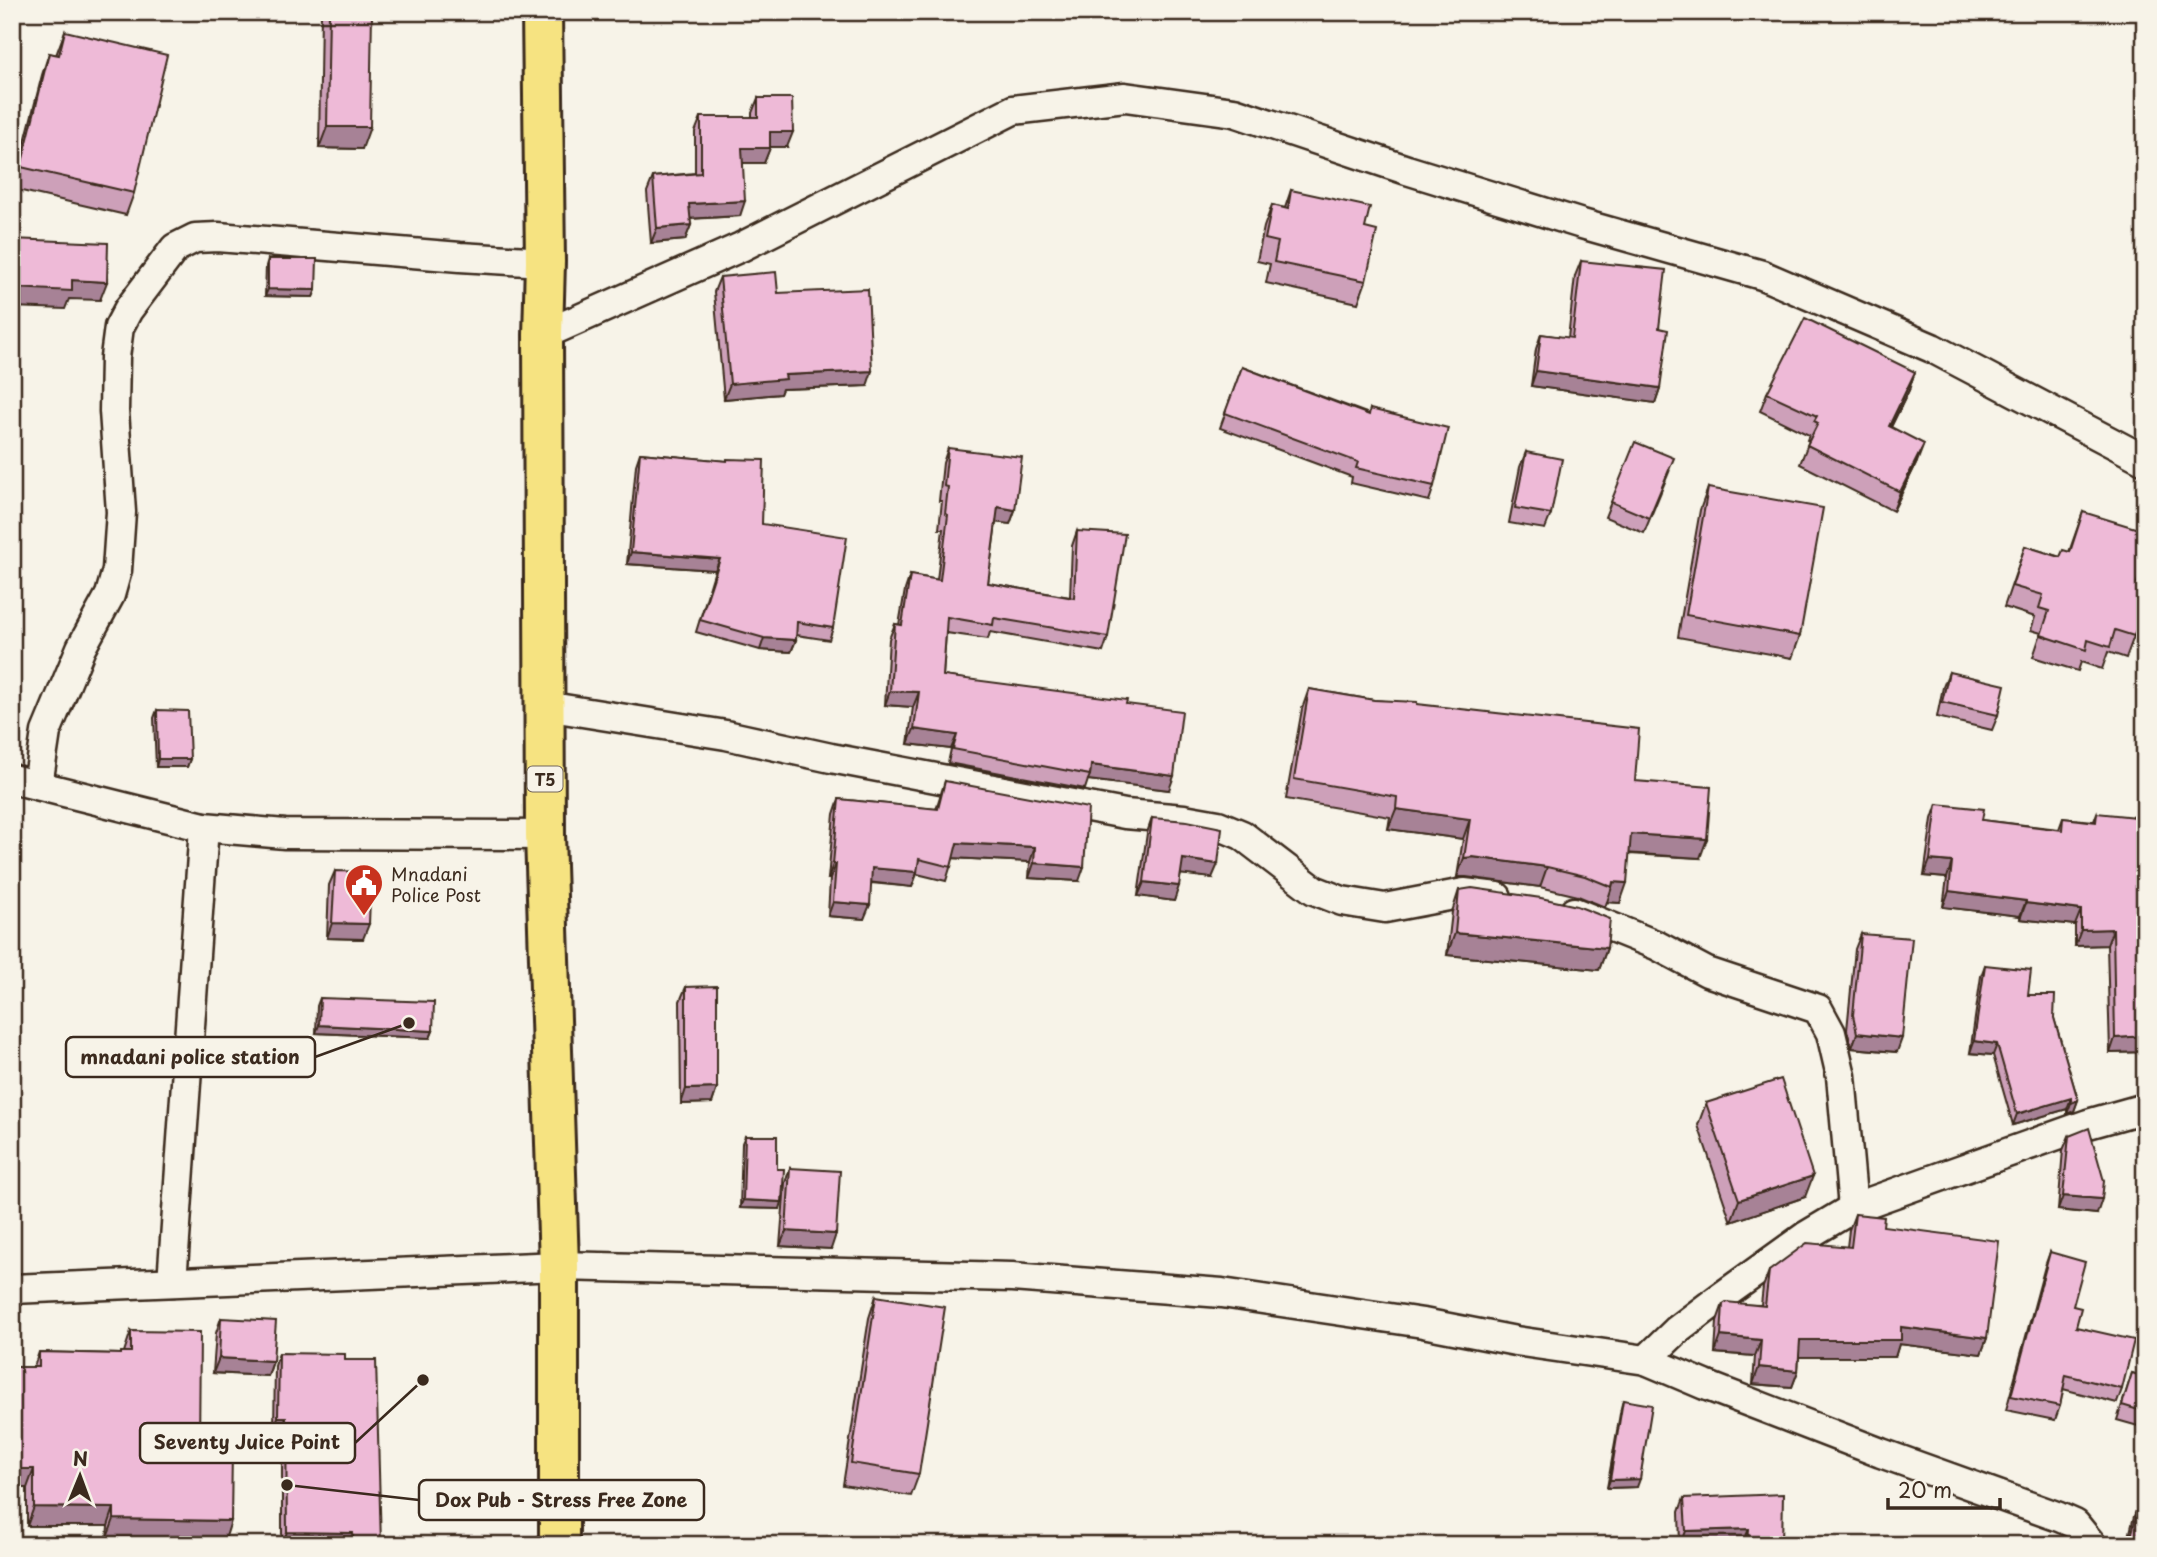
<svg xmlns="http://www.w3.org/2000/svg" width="2157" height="1557" font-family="'Playpen Sans',sans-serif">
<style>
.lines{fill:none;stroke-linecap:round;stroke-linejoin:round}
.minor-casing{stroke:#3b2a1e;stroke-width:33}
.trunk-casing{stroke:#3b2a1e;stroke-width:44}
.minor{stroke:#f7f3e8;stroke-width:28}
.trunk{stroke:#f6e381;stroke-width:38}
.wall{fill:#cda0b9;stroke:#3b2a1e;stroke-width:2}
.shaded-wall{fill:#a78296;stroke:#3b2a1e;stroke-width:2}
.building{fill:#eebad7;stroke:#3b2a1e;stroke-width:2}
.labels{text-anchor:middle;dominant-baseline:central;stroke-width:5;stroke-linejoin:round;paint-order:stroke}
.shield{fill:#f7f3e8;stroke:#73665b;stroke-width:2}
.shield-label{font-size:16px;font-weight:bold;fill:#3b2a1e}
.poi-label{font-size:18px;fill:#3b2a1e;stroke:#f7f3e8;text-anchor:start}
.leader{fill:none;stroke:#3b2a1e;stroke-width:2.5}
.callout-dot{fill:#3b2a1e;stroke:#f7f3e8;stroke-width:2.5}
.callout{fill:#f7f3e8;stroke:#3b2a1e;stroke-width:2.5}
.callout-label{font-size:19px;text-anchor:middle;font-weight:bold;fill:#3b2a1e}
</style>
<rect width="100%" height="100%" fill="#f7f3e8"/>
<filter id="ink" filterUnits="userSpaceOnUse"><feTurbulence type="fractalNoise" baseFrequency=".0143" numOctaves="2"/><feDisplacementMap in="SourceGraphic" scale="14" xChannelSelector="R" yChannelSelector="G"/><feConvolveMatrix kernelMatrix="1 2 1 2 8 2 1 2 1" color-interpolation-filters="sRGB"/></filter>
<g filter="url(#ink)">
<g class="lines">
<defs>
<g id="minor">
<polyline points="543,335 741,247 1013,110 1125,97 1234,112 1407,170 1582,224 1762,275 1932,348 2145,460"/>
<polyline points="545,706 726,735 831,758 1125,814 1184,819 1218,825 1242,835 1314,890 1342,901 1385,908 1464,893 1497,897"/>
<polyline points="12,779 204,827 285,834 545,835"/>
<polyline points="38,785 46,732 81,648 110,595 117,570 121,512 114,411 115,357 119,327 128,310 175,248 195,238 218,237 460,257 545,262"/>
<polyline points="1574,912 1656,945 1707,972 1818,1009 1831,1033 1841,1076 1853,1208"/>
<polyline points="172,1282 204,827"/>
<polyline points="12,1289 559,1266 1012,1277 1222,1293 1423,1323 1516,1341 1646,1360 1705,1385 1881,1453 2059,1517 2075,1524 2092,1545"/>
<polyline points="1646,1360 1676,1331 1721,1297 1806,1236 1853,1208 2088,1124 2145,1108"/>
</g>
<polyline id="trunk" points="542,12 545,262 543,335 545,835 559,1266 559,1545"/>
</defs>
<use href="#minor" class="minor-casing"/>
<use href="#trunk" class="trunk-casing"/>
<use href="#minor" class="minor"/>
<use href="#trunk" class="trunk"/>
</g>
<g class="wall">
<polygon points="321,12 372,12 362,149 319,148"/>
<polygon points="65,31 134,193 126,215 13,189 42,75 49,53 56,55"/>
<polygon points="758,98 787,147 770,147 764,163 743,163 740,216 690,219 691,225 685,240 651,243 647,192 653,177 695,173 695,132 701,117 752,117 752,113"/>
<polygon points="1291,190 1365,228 1366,281 1358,303 1266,283 1270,264 1257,261 1264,227 1272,205 1285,208"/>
<polygon points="268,259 316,290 313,297 265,296 266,266"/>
<polygon points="1581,261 1660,388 1655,403 1531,386 1536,349 1541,334 1568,338 1575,276"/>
<polygon points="720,277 778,293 867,386 782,389 780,394 724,399 714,292"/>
<polygon points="1242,367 1369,414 1370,409 1434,486 1429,501 1351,483 1352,477 1220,428"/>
<polygon points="1909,390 1891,427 1917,462 1893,511 1800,464 1809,441 1807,440 1809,435 1760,411 1767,393"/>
<polygon points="948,448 1015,510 1010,524 996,522 988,583 1070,597 1072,546 1077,531 1108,637 1103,652 990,632 988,639 946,633 943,676 1126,704 1169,790 1088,780 1085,789 948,763 951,749 908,744 913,707 885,705 889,639 895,624 899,625 905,590 910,575 937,580 943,529 939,529 942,501 939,501 943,463"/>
<polygon points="1526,452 1551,514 1545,529 1509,523 1520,467"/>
<polygon points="640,453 727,461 727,459 762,524 833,628 829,640 796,635 796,640 791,652 760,650 696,632 715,570 627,564 636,465"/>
<polygon points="1669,472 1644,533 1605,517 1611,502"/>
<polygon points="1708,488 1800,636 1792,658 1678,637 1700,510"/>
<polygon points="2083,512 2137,583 2134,636 2126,658 2108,652 2102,669 2081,662 2078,671 2033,657 2041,633 2031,630 2035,617 2004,607 2025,546 2060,557 2069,552"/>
<polygon points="1949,672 1998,715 1992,730 1937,717 1943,687"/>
<polygon points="1309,689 1374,700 1417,704 1635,781 1700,858 1629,854 1620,903 1607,902 1605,907 1578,896 1540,887 1466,877 1457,877 1463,839 1388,829 1390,817 1286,799 1302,709"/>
<polygon points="157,710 190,759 187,767 156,767 154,718"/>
<polygon points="945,781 1079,881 1029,878 1030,862 953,858 946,881 917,874 912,887 871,883 864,919 828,916 830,879 828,879 834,814 839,799 936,809"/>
<polygon points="1937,804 1982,820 2059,829 2063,818 2094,821 2097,813 2145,1052 2110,1053 2107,945 2075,946 2075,925 2020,919 2020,916 1943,907 1947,878 1924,876 1932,819"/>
<polygon points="1152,818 1212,878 1181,874 1174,901 1138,896 1147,833"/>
<polygon points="335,871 363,939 327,938 329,885"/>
<polygon points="1459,890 1607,948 1599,970 1447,955 1452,912"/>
<polygon points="1861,934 1897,1052 1852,1048 1847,1030 1855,949"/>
<polygon points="1985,965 2028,995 2054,1018 2078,1100 2074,1111 2067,1114 2067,1109 2013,1125 1993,1055 1970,1053 1981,976"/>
<polygon points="686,987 717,1088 712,1103 681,1104 680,1001"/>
<polygon points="320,998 433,1031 430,1038 316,1033 317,1006"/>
<polygon points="1706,1103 1805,1197 1731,1222 1698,1125"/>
<polygon points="745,1136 777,1169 780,1209 740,1208 742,1143"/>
<polygon points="2069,1136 2097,1214 2058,1210 2063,1150"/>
<polygon points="790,1168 831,1249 780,1246 785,1183"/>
<polygon points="1855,1214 1883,1226 1987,1338 1981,1354 1899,1344 1895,1357 1799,1357 1798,1371 1792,1387 1753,1384 1755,1356 1715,1353 1717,1321 1723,1304 1761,1305 1763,1287 1769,1271 1847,1247 1849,1230"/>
<polygon points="2050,1252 2073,1306 2076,1327 2122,1389 2117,1403 2063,1389 2060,1406 2055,1420 2006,1410 2045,1266"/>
<polygon points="876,1296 919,1474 911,1496 843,1485 869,1318"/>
<polygon points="221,1318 273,1361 268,1376 213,1373 216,1333"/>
<polygon points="131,1331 199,1450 225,1540 107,1538 108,1526 27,1526 27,1488 34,1367 39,1352 121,1354 121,1352 124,1352"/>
<polygon points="279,1353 345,1360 381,1545 282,1544 282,1430 274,1430 275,1366"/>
<polygon points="2132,1373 2145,1377 2145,1428 2117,1420"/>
<polygon points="1623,1400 1637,1487 1607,1488 1621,1408"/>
<polygon points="1684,1498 1782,1545 1743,1545 1743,1543 1680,1545 1679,1512"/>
<polygon points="2140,1501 2145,1545 2127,1545 2134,1516"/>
</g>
<g class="shaded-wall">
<polygon points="327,127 370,127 362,149 319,148"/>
<polygon points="770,132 793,132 787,147 764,147"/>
<polygon points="742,148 770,148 764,163 737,163"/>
<polygon points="745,201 740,216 684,219 689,204"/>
<polygon points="691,225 685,240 651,243 657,228"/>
<polygon points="72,280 107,282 100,300 69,299 65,309 12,307 14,288"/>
<polygon points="268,289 316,290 313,297 265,296"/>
<polygon points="872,371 867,386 782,389 780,394 724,399 730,384 785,375"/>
<polygon points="1536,371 1660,388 1655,403 1531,386"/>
<polygon points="1915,372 1909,390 1882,445 1889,426"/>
<polygon points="1924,444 1917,462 1893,511 1900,492"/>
<polygon points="998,507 1015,510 1010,524 992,522"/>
<polygon points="631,552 720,559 715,570 627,564"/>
<polygon points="764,638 796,640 791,652 760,650"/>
<polygon points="890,691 919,692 913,707 885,705"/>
<polygon points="914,729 957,735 951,749 908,744"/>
<polygon points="158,759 190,759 187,767 156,767"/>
<polygon points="1091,765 1174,776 1169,790 1088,780 1090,775"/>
<polygon points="1396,809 1470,819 1463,839 1388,829"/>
<polygon points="1631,834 1707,839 1700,858 1624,853"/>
<polygon points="957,843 1035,847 1030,862 952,858"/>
<polygon points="1473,857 1547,867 1540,887 1466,877 1457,877 1464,858"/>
<polygon points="1183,859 1218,864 1212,878 1178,874"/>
<polygon points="1930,860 1952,862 1947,878 1924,876"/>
<polygon points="1034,863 1084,867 1079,881 1029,878"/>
<polygon points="833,864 836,864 830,879 828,879"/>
<polygon points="872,868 917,872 912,887 867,882"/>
<polygon points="1144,882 1179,886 1174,901 1138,896"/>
<polygon points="1613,882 1627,883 1620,903 1607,902 1612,887"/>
<polygon points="1949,891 2026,901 2020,916 1943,907"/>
<polygon points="833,902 870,905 864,919 828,916"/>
<polygon points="2026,903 2081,910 2075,925 2020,919"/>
<polygon points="332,923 369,924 363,939 327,938"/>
<polygon points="2113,929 2107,945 2075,946 2081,930"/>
<polygon points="1455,933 1607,948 1599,970 1447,955"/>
<polygon points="319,1025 433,1031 430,1038 316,1033"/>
<polygon points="1857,1033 1902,1038 1897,1052 1852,1048"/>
<polygon points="2145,1036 2145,1052 2110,1053 2115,1038"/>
<polygon points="1974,1041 1997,1044 1993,1055 1970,1053"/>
<polygon points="717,1088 712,1103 681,1104 686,1089"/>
<polygon points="2071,1098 2067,1109 2013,1125 2017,1114"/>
<polygon points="2078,1100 2074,1111 2067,1114 2071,1103"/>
<polygon points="1813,1176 1805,1197 1731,1222 1739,1200"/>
<polygon points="2063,1196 2102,1199 2097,1214 2058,1210"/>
<polygon points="743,1200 782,1202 780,1209 740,1208"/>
<polygon points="786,1231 836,1234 831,1249 780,1246"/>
<polygon points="1901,1327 1987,1338 1981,1354 1899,1344 1895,1357 1794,1357 1800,1340"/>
<polygon points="1721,1336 1761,1340 1755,1356 1715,1353"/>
<polygon points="219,1358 273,1361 268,1376 213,1373"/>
<polygon points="1759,1367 1798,1371 1792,1387 1753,1384"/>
<polygon points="278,1417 286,1417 282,1430 274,1430"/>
<polygon points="12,1469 34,1469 27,1488 12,1488"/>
<polygon points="1640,1479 1637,1487 1607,1488 1610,1480"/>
<polygon points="34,1507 114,1508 108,1526 27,1526"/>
<polygon points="114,1519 231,1521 225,1540 107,1538"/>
<polygon points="1749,1529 1743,1543 1681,1545 1686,1531"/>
<polygon points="287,1532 353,1533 348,1545 282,1544"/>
</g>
<g class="building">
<polygon points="329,12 372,12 370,127 327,127"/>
<polygon points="65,31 167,55 134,193 21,167 49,53 59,55"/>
<polygon points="758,98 792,98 793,132 770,132 770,148 742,148 745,201 689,204 691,225 657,228 653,177 701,173 701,117 758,117"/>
<polygon points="1291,190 1370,207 1365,228 1377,231 1366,281 1274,262 1278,242 1265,239 1272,205 1288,209"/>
<polygon points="12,239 108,243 107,282 72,280 72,291 14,288 15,318 12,318"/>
<polygon points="268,259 317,259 316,290 268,289"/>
<polygon points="1581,261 1666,270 1659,328 1668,330 1660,388 1536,371 1541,334 1572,338"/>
<polygon points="776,272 778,293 868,289 872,371 785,375 786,379 730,384 720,277"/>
<polygon points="1805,318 1915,372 1889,426 1924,444 1900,492 1807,445 1818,423 1814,421 1817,416 1767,393"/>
<polygon points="1242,367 1369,415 1370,409 1448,428 1434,486 1356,468 1358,462 1225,413"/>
<polygon points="1635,442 1674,458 1649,518 1611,502"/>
<polygon points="948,448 1022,457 1015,510 998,507 988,583 1074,598 1077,531 1125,534 1108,637 994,618 993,625 947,617 943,676 1127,700 1126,704 1182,711 1174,776 1091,765 1090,775 953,749 957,735 914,729 919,692 890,691 895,624 902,625 910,575 940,580 948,515 945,514 948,487 944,486"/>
<polygon points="1526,452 1562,459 1551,514 1515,508"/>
<polygon points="640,453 727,461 727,459 764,460 762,524 847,537 833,628 797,622 796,640 764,638 700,620 720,559 631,552"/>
<polygon points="1708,488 1823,508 1800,636 1686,615"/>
<polygon points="2083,512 2145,531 2145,559 2137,583 2145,586 2145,602 2134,636 2115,630 2110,647 2088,640 2086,650 2041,635 2049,611 2039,608 2043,595 2012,586 2025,546 2060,557 2063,550 2070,552"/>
<polygon points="1949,672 2005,685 1998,715 1942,702"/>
<polygon points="1309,689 1374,700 1417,702 1417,704 1639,729 1635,781 1711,787 1707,839 1631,834 1627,883 1613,882 1612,887 1585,876 1547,867 1473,857 1464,858 1470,819 1396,809 1397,797 1294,779"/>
<polygon points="157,710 188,711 190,759 158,759"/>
<polygon points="945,781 1088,808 1084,867 1034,863 1035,847 957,843 951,867 919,859 917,872 872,868 870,905 833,902 836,864 833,864 839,799 938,809"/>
<polygon points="1937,804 1984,809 1982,820 2062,830 2063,818 2096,822 2097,813 2145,818 2145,1036 2115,1038 2113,929 2081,930 2081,910 2026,903 2026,901 1949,891 1952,862 1930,860"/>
<polygon points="1152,818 1187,821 1222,828 1218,864 1183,859 1179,886 1144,882"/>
<polygon points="335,871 371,872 369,924 332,923"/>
<polygon points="1472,888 1541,898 1577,906 1610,919 1607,948 1455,933 1459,890"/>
<polygon points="1861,934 1912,938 1902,1038 1857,1033 1853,1015"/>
<polygon points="1985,965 2031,970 2028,995 2055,995 2054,1018 2078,1100 2071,1103 2071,1098 2017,1114 1997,1044 1974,1041"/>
<polygon points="717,986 717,1088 686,1089 686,987"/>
<polygon points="320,998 434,1002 433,1031 319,1025"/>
<polygon points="1781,1079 1813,1176 1739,1200 1706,1103"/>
<polygon points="2089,1128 2104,1181 2102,1199 2063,1196 2069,1136"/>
<polygon points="745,1136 777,1136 777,1169 784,1169 782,1202 743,1200"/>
<polygon points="790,1168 840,1171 836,1234 786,1231"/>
<polygon points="1855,1214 1884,1217 1883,1226 1999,1241 1987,1338 1901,1327 1901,1340 1800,1340 1798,1371 1759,1367 1761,1340 1721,1336 1723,1304 1726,1302 1765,1306 1769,1271 1807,1243 1851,1247"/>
<polygon points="2050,1252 2085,1262 2073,1306 2081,1308 2076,1327 2134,1340 2122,1389 2066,1375 2060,1406 2011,1396"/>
<polygon points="876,1296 945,1307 919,1474 851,1463"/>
<polygon points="221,1318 276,1321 273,1361 219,1358"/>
<polygon points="131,1331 200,1332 199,1450 232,1450 231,1521 114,1519 114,1508 34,1507 34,1469 12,1469 12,1367 39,1367 39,1352 121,1354 121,1352 131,1352"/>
<polygon points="279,1353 345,1354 345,1360 376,1360 381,1545 353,1545 353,1533 287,1532 286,1417 278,1417"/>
<polygon points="2132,1373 2145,1377 2145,1412 2122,1405"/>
<polygon points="1623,1400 1652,1405 1640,1479 1610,1480"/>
<polygon points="1783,1494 1782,1545 1748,1545 1749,1529 1686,1531 1684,1498"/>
<polygon points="2140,1501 2145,1502 2145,1545 2129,1545"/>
</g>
</g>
<defs>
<symbol id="civic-pin" viewBox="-11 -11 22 30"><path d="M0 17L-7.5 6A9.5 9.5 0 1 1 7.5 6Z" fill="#c8321e" stroke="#f7f3e8"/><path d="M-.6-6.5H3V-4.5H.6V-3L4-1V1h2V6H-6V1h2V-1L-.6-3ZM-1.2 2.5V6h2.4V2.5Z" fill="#fff"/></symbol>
</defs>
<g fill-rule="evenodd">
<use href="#civic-pin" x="342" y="861" width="44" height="60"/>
</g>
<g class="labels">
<rect class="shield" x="527.5" y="766.5" width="35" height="25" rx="5"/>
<g class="shield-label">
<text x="545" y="779">T5</text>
</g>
<g class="poi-label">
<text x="391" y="873">Mnadani<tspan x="391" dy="21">Police Post</tspan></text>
</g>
</g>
<path class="leader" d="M409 1023L315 1057M423 1380L355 1443M287 1485L419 1500"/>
<g class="callout-dot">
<circle cx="409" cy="1023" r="7"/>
<circle cx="423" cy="1380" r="7"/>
<circle cx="287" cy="1485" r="7"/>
</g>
<g class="callout">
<rect x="66" y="1037" width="249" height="40" rx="7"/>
<rect x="140" y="1423" width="215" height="40" rx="7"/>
<rect x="419" y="1480" width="285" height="40" rx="7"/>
</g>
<g class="callout-label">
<text x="190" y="1064">mnadani police station</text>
<text x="247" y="1449">Seventy Juice Point</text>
<text x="561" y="1507">Dox Pub - Stress Free Zone</text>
</g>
<rect width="2157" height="1557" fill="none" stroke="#f7f3e8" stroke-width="42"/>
<rect x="21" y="21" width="2115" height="1515" fill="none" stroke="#3b2a1e" stroke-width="2.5" filter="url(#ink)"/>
<g transform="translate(80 1476) rotate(1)" stroke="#f7f3e8" stroke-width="5" paint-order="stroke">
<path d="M0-5L12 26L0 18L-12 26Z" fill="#3b2a1e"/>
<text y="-10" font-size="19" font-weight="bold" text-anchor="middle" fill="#3b2a1e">N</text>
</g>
<path d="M1888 1498v10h112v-10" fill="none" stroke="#3b2a1e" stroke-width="3.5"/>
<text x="1898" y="1498" font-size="21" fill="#3b2a1e" stroke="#f7f3e8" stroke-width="5" paint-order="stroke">20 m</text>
</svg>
